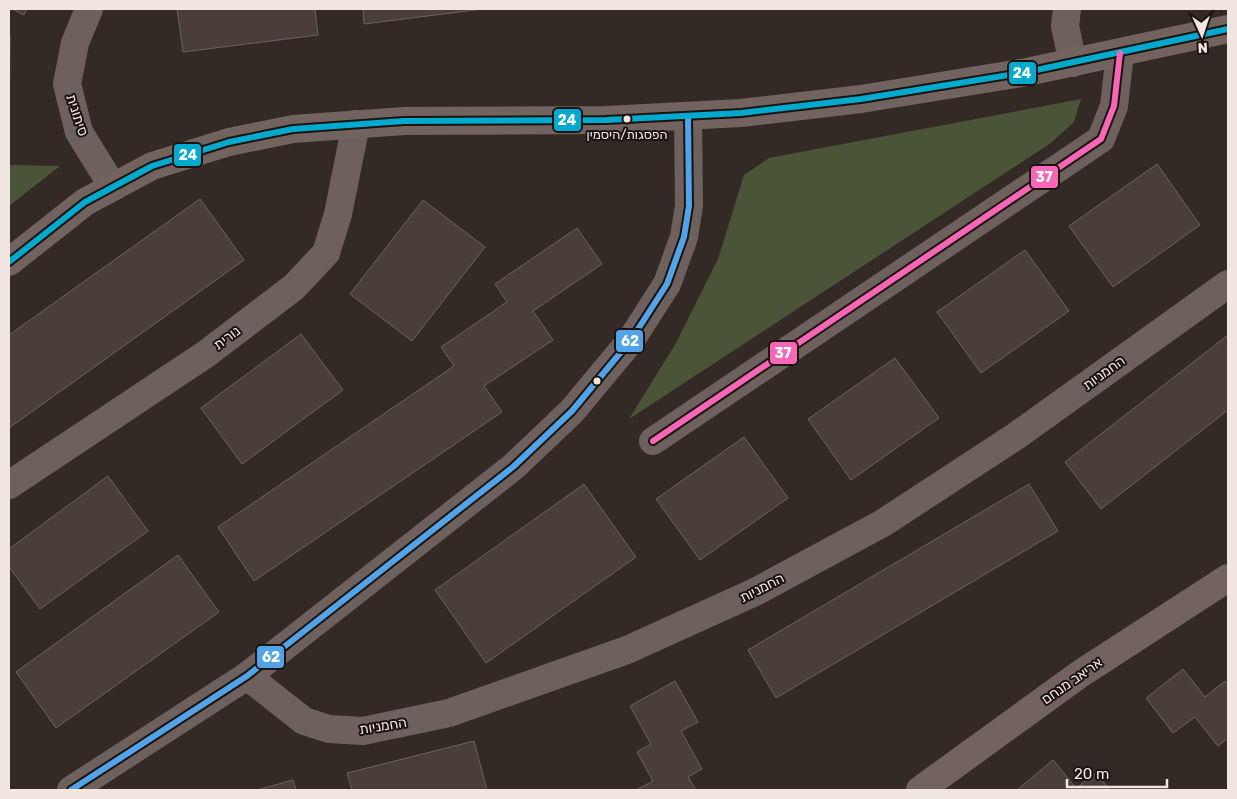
<svg xmlns="http://www.w3.org/2000/svg" width="1237" height="799" font-family="Rubik,Heebo,sans-serif">
<style>
.green{fill:#4a5437}
.building{fill:#4a3e39;stroke:#6b635f}
.lines{fill:none;stroke-linecap:round;stroke-linejoin:round}
.street{stroke:#6e615d;stroke-width:28}
.secondary{stroke:#72635e;stroke-width:28}
.bus-1-casing{stroke:#1a130f;stroke-width:10}
.bus-2-casing{stroke:#1a130f;stroke-width:10}
.bus-3-casing{stroke:#1a130f;stroke-width:10}
.bus-1{stroke:#53a3e8;stroke-width:6}
.bus-2{stroke:#00a9ce;stroke-width:6}
.bus-3{stroke:#fa66b7;stroke-width:6}
.bus-dot{fill:#f1e6e0;stroke:#1a130f;stroke-width:2}
.labels{text-anchor:middle;dominant-baseline:central;stroke-width:4;stroke-linejoin:round;paint-order:stroke}
.bus-label{font-size:13px;fill:#f1e6e0;stroke:#1a130f}
.street-label{font-size:14px;fill:#f1e6e0;stroke:#1a130f}
.line-badge{stroke:#1a130f;stroke-width:2}
.badge-label{font-size:14px;text-anchor:middle;font-weight:bold;fill:#fff}
</style>
<rect width="100%" height="100%" fill="#332a26"/>
<g class="green">
<polygon points="1081,99 1074,122 1051,143 629,419 676,343 718,259 744,175 769,158"/>
<polygon points="9,165 60,166 9,206"/>
</g>
<g class="building">
<polygon points="12,9 27,9 24,15"/>
<polygon points="177,9 315,9 318,35 183,52"/>
<polygon points="363,9 483,9 364,24"/>
<polygon points="9,36 10,36 9,139"/>
<polygon points="1157,164 1200,225 1113,287 1069,226"/>
<polygon points="200,199 244,260 9,428 9,335"/>
<polygon points="423,200 485,247 412,341 350,294"/>
<polygon points="577,228 602,264 533,311 553,340 484,386 502,412 254,581 218,527 454,366 441,347 507,302 495,284"/>
<polygon points="1025,250 1069,311 981,373 937,312"/>
<polygon points="301,334 343,390 242,464 201,408"/>
<polygon points="1228,335 1228,410 1101,509 1065,462"/>
<polygon points="895,358 939,418 851,480 808,419"/>
<polygon points="744,437 788,498 700,560 656,499"/>
<polygon points="108,476 148,531 40,609 9,567 9,549"/>
<polygon points="584,484 636,557 486,663 435,590"/>
<polygon points="1029,484 1058,531 776,698 748,650"/>
<polygon points="178,555 219,612 56,728 16,672"/>
<polygon points="1183,669 1205,697 1225,681 1228,685 1228,738 1218,746 1195,717 1173,733 1146,698"/>
<polygon points="675,681 698,722 681,731 702,769 688,777 696,790 636,790 653,781 637,752 651,744 630,706"/>
<polygon points="474,741 487,790 352,790 347,773"/>
<polygon points="1053,760 1076,788 1096,773 1110,790 1017,790"/>
<polygon points="293,780 296,790 257,790"/>
</g>
<g class="lines">
<g class="street">
<polyline points="89,9 75,43 67,84 79,132 113,187"/>
<polyline points="1067,9 1065,26 1073,63"/>
<polyline points="653,441 1101,139 1114,106 1120,53"/>
<polyline points="9,485 206,354 294,287 326,253 338,214 356,124"/>
<polyline points="247,676 304,721 329,729 363,731 449,713 627,650 755,592 883,523 1016,436 1228,284"/>
<polyline points="71,790 247,676 513,467 572,411 631,340 667,284 684,237 689,206 688,116"/>
</g>
<g class="secondary">
<polyline points="9,262 85,202 152,166 229,142 293,129 404,121 606,120 741,113 861,99 1027,72 1228,29"/>
<polyline points="920,790 1080,674 1228,578"/>
</g>
<defs>
<polyline id="bus-1" points="71,790 247,676 513,467 572,411 631,340 667,284 684,237 689,206 688,116"/>
<polyline id="bus-2" points="9,262 85,202 152,166 229,142 293,129 404,121 606,120 741,113 861,99 1027,72 1228,29"/>
<polyline id="bus-3" points="653,441 1101,139 1114,106 1120,53"/>
</defs>
<use href="#bus-1" class="bus-1-casing"/>
<use href="#bus-2" class="bus-2-casing"/>
<use href="#bus-3" class="bus-3-casing"/>
<use href="#bus-1" class="bus-1"/>
<use href="#bus-2" class="bus-2"/>
<use href="#bus-3" class="bus-3"/>
</g>
<g class="bus-dot">
<circle cx="627" cy="119" r="4.5"/>
<circle cx="597" cy="381" r="4.5"/>
</g>
<g class="labels">
<g class="bus-label">
<text x="627" y="134">הפסגות/היסמין</text>
</g>
<g class="street-label">
<text transform="translate(77 115) rotate(72)">סיתונית</text>
<text transform="translate(227 338) rotate(-37)">נורית</text>
<text transform="translate(1104 373) rotate(-36)">החמניות</text>
<text transform="translate(762 588) rotate(-27)">החמניות</text>
<text transform="translate(1072 681) rotate(-35)">אריאב מנחם</text>
<text transform="translate(383 726) rotate(-9)">החמניות</text>
</g>
</g>
<g class="line-badge">
<rect x="1008" y="61" width="29" height="24" rx="5" fill="#00a9ce"/>
<rect x="553" y="108" width="29" height="24" rx="5" fill="#00a9ce"/>
<rect x="173" y="143" width="29" height="24" rx="5" fill="#00a9ce"/>
<rect x="1030" y="165" width="29" height="24" rx="5" fill="#fa66b7"/>
<rect x="615" y="329" width="29" height="24" rx="5" fill="#53a3e8"/>
<rect x="769" y="341" width="29" height="24" rx="5" fill="#fa66b7"/>
<rect x="256" y="645" width="29" height="24" rx="5" fill="#53a3e8"/>
</g>
<g class="badge-label">
<text x="1022" y="78">24</text>
<text x="567" y="125">24</text>
<text x="188" y="160">24</text>
<text x="1044" y="182">37</text>
<text x="630" y="346">62</text>
<text x="783" y="358">37</text>
<text x="271" y="662">62</text>
</g>
<rect width="1237" height="799" fill="none" stroke="#f1e6e0" stroke-width="20"/>
<g transform="translate(1202 35) rotate(177)" stroke="#1a130f" stroke-width="4" paint-order="stroke">
<path d="M0-4L9 19L0 12L-9 19Z" fill="#f1e6e0"/>
<text y="-8" font-size="14" font-weight="bold" text-anchor="middle" fill="#f1e6e0">N</text>
</g>
<path d="M1067 779v8h100v-8" fill="none" stroke="#f1e6e0" stroke-width="2.5"/>
<text x="1074" y="779" font-size="15" fill="#f1e6e0" stroke="#1a130f" stroke-width="4" paint-order="stroke">20 m</text>
</svg>
